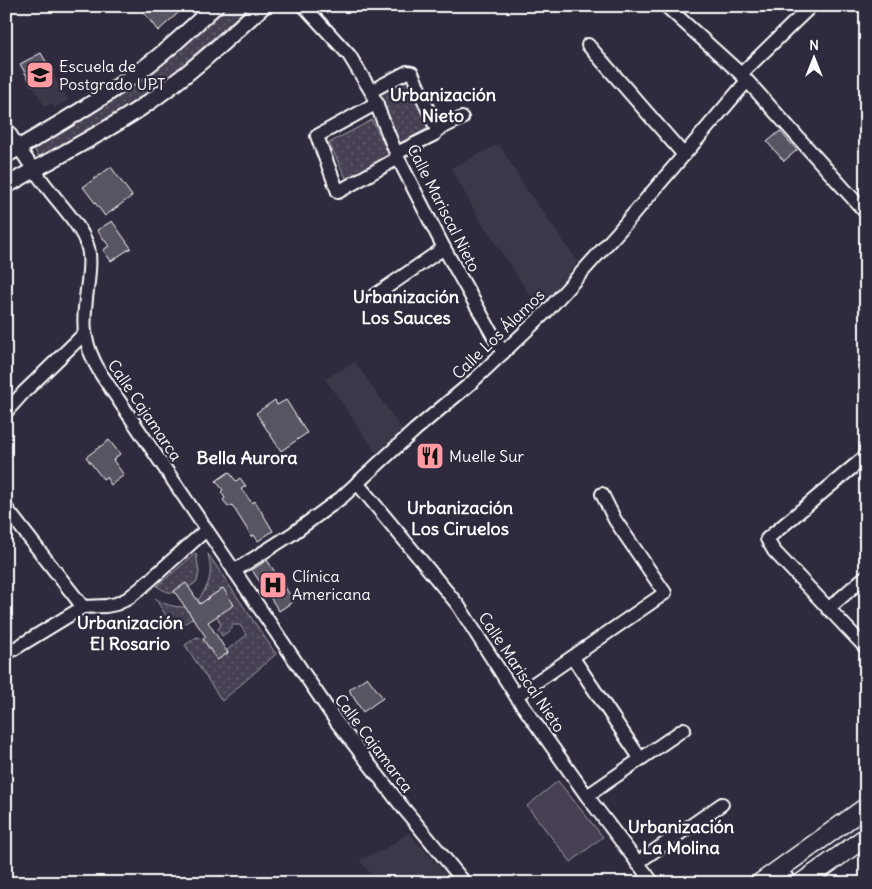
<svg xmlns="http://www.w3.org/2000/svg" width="872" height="889" font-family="Delius,sans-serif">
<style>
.built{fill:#3c3749}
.grass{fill:url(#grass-dots);stroke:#a2a0a8}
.pitch{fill:#464152;stroke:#a2a0a8}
.building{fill:#595564;stroke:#fff}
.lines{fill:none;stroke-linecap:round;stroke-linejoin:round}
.minor-casing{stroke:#fff;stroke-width:16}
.major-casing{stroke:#fff;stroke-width:19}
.highway-casing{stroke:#fff;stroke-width:21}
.minor{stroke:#2f2a3d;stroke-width:12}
.major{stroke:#2f2a3d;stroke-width:15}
.highway{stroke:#2f2a3d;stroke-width:18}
.labels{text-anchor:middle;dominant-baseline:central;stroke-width:5;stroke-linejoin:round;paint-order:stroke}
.poi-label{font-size:16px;fill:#fff;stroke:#2f2a3d;text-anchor:start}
.street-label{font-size:16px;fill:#fff;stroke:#2f2a3d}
.neighbourhood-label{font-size:18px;font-weight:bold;fill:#fff;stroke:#2f2a3d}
</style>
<defs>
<pattern id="grass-dots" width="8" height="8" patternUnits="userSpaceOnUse" patternTransform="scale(1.25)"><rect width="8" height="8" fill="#464152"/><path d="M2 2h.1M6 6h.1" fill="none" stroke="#625e6c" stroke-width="1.8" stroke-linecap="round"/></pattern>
</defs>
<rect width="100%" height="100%" fill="#2f2a3d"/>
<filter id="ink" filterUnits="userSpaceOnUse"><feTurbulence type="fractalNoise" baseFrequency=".02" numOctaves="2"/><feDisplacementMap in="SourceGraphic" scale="10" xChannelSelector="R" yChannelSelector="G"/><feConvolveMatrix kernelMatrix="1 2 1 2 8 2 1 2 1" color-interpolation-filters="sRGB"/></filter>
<g filter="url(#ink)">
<g class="built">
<polygon points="41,53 68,100 55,108 52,103 45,107 20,64"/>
<polygon points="499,144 523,184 578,262 539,309 478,217 451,168"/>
<polygon points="355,362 403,431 376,453 325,379"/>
<polygon points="409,833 449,878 451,883 379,883 359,860 383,850"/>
</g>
<g class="grass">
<polygon points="228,6 244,6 245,10 150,94 46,155 38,156 35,150 38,144 150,75"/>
<polygon points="409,78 432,126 399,144 378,95"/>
<polygon points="372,120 390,156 347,180 329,143"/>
<path d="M196,553L199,572L197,582C181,592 173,598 157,586Z"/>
<path d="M208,554L276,654L222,701L185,645L197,637L203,639L217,660L228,653L227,650L247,635L240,625H232V629L222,636L218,629L221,625L217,616L223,588L200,604L198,600C210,584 213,574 208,554Z"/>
<path d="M155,598C165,605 173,607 185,607L193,618L175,630Z"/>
</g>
<polygon class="pitch" points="558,781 603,837 571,862 527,806"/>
<g class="building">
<polygon points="139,6 186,6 158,31"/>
<polygon points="41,53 48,65 44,67 51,80 42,85 40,81 32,85 20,64"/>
<polygon points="780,131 797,150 784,161 767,142"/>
<polygon points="111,167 132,196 105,216 83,187"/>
<polygon points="112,221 131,248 111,261 103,250 109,246 97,230"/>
<polygon points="275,400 277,405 286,400 307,433 281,451 256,413"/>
<polygon points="109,440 120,454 113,460 124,475 111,485 106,477 103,479 86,457"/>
<polygon points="229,472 236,481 240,478 246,486 241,489 252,503 255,501 273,531 258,541 254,535 252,537 232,505 229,507 223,500 225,498 221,492 223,490 216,481"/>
<polygon points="267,560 294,601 279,611 252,570"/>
<polygon points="186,583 200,604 223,588 234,605 208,622 228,653 217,660 203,639 206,637 174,591"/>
<polygon points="367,677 383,698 363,712 350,692 350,689"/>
</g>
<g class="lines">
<defs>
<g id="minor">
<polyline points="304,6 349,55 371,91 398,158 444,248 503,353"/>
<polyline points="666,6 741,74 866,213"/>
<polyline points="588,45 684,155"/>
<polyline points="741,74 811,6"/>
<polyline points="371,91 407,72 412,73 437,130"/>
<polyline points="377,103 317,136 338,192 398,158"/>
<path d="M6,128C20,150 34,171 50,191C63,208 82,227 88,248C91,259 89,271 88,282C83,321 80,339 101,374L336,721L400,804L465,883"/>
<polyline points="397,153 435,134 437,130 462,118"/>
<polyline points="374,296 444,248"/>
<polyline points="865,366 866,367"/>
<polyline points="6,412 24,392 84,334"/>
<polyline points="866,456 767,539 774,551 866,648"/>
<polyline points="357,483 458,605 516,696 587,796 653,883"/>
<polyline points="6,508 83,607"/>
<polyline points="234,571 292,534 341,498 415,430 471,383 547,311 619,231 747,81"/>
<polyline points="828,609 866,576"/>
<polyline points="6,654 83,607 106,606 116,604 127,599 141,588 206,530"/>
<polyline points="573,658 640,758"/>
<polyline points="516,696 665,593 615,520 602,494"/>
<polyline points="587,796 684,729"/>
<polyline points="637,863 722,804"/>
<polyline points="780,868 790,883"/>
</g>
<g id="major">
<path d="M6,155C48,131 91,106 130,78C161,57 188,31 215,6"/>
<path d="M6,186C51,159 99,136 142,107C186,77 224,42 263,6"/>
</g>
<g id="highway">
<polyline points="760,883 866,807"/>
<polyline points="801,883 866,837"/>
</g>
</defs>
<use href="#minor" class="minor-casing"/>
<use href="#major" class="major-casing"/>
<use href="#highway" class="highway-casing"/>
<use href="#minor" class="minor"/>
<use href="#major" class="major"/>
<use href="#highway" class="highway"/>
</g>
</g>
<defs>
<symbol id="university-square" viewBox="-11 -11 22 22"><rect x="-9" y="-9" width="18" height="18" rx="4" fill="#ff9aa2" stroke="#2f2a3d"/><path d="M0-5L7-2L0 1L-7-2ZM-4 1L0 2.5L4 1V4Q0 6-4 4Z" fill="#111"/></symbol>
<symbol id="restaurant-square" viewBox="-11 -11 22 22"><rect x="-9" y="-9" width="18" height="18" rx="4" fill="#ff9aa2" stroke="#2f2a3d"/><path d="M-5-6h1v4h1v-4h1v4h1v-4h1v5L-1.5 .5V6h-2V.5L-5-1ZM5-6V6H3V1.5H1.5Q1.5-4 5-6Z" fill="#111"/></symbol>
<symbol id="hospital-square" viewBox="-11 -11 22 22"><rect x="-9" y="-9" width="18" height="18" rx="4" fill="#ff9aa2" stroke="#2f2a3d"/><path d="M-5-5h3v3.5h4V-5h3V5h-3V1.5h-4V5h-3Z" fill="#111"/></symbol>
</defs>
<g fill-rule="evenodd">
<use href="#university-square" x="24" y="59" width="32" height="32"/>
<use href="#restaurant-square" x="414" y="440" width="32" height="32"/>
<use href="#hospital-square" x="257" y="569" width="32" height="32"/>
</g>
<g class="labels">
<g class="poi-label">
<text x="59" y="66">Escuela de<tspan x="59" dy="18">Postgrado UPT</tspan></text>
<text x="449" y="456">Muelle Sur</text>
<text x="292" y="576">Clínica<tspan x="292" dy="18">Americana</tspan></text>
</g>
<g class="street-label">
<text transform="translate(444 208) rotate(63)">Calle Mariscal Nieto</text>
<text transform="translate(498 334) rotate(-44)">Calle Los Álamos</text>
<text transform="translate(145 410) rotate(56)">Calle Cajamarca</text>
<text transform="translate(522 672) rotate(56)">Calle Mariscal Nieto</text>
<text transform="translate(374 743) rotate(53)">Calle Cajamarca</text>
</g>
<g class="neighbourhood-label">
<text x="443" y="94">Urbanización<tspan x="443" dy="21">Nieto</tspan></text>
<text x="406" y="296">Urbanización<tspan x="406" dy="21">Los Sauces</tspan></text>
<text x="247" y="457">Bella Aurora</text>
<text x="460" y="507">Urbanización<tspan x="460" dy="21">Los Ciruelos</tspan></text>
<text x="130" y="622">Urbanización<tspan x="130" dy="21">El Rosario</tspan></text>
<text x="681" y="826">Urbanización<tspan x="681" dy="21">La Molina</tspan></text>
</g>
</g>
<rect width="872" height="889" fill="none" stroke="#2f2a3d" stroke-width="25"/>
<rect x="12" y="12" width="847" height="864" fill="none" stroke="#fff" stroke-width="2" filter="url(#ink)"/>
<g transform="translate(814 58)" stroke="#2f2a3d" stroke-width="4" paint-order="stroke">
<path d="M0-4L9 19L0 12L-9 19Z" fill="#ffffff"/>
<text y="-8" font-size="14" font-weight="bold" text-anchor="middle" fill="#ffffff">N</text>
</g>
</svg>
